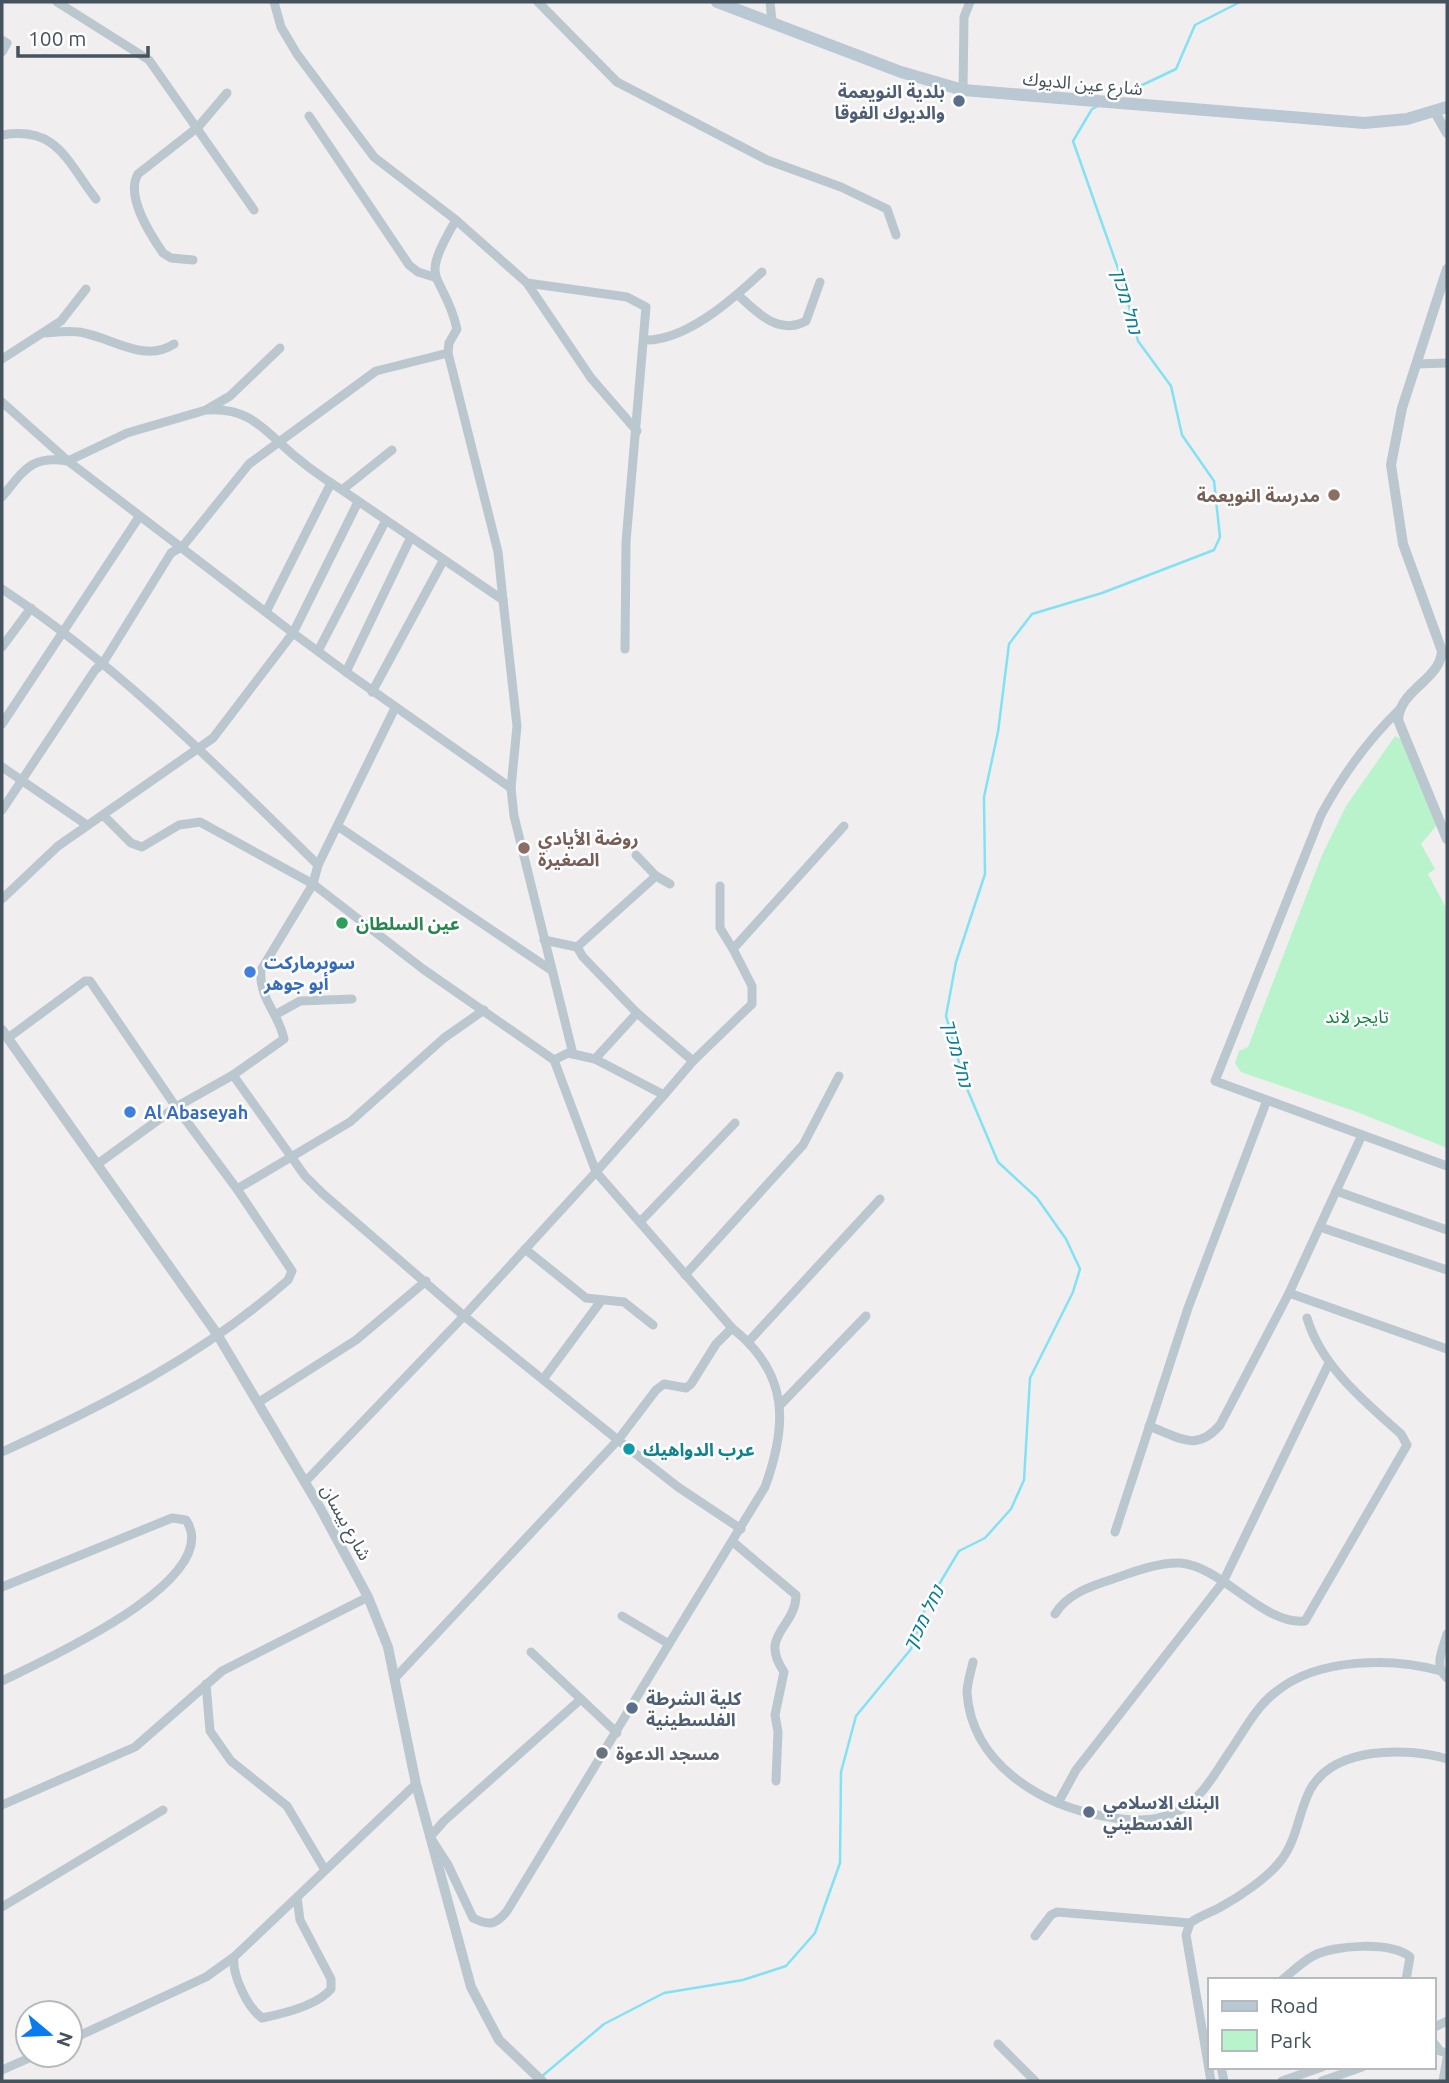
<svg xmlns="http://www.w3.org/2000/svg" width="1449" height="2083" font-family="Ubuntu,'Noto Sans Arabic',Heebo,sans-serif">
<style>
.green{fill:#b9f3cc}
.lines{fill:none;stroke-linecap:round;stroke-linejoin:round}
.stream{stroke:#82e2f4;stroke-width:2.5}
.minor{stroke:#bbc7cf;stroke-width:9}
.tertiary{stroke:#bbc7cf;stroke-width:10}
.secondary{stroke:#bac8d4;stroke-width:12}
.service-dot{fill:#5c6f8a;stroke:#fff;stroke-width:2.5}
.education-dot{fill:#8d6e63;stroke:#fff;stroke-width:2.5}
.leisure-dot{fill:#2e9e5b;stroke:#fff;stroke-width:2.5}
.shop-dot{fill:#3f7fe0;stroke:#fff;stroke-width:2.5}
.culture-dot{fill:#0f9aa8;stroke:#fff;stroke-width:2.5}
.worship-dot{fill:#6b7280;stroke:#fff;stroke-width:2.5}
.labels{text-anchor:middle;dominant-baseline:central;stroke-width:5;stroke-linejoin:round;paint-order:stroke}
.street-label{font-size:18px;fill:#45535e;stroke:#fff}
.service-label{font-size:18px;font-weight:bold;fill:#4e5e75;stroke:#fff;text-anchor:start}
.education-label{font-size:18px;font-weight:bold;fill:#785e54;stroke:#fff;text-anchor:end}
.leisure-label{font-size:18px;font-weight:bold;fill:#27864d;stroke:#fff;text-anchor:start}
.shop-label{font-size:18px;font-weight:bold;fill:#366cbe;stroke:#fff;text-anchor:start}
.park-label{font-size:18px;fill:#0f8644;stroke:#fff}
.culture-label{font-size:18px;font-weight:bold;fill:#0d838f;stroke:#fff;text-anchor:start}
.worship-label{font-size:18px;font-weight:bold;fill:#5b616d;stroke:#fff;text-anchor:start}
.water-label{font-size:19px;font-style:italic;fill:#037e95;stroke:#fff}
</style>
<rect width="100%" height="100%" fill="#f1eeef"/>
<polygon class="green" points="1395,736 1401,739 1437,825 1421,844 1435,869 1428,874 1447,909 1447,1148 1357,1112 1241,1072 1235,1063 1239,1051 1248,1047 1322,855 1346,806"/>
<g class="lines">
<g class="stream">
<polyline points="1117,97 1176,69 1195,25 1240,2"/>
<polyline points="541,2077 604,2024 664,1993 743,1980 786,1966 815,1933 840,1863 841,1772 856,1716 911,1649 926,1606 959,1551 985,1538 1011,1509 1024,1480 1030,1378 1073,1292 1080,1269 1066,1239 1037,1198 998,1162 965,1084 946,1016 956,962 985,874 984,797 998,732 1009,644 1032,614 1102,593 1214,550 1220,537 1214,481 1182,435 1171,386 1138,341 1122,280 1073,141 1092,109 1098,106"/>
</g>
<g class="minor">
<polyline points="57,2 149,60 254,210"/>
<path d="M274,2L281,27L297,54L374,157L456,220C416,287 443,269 457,329L449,343L448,353L498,552L503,600"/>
<polyline points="538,2 617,82 767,160 841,187 887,209 896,235"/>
<polyline points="770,2 772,21"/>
<polyline points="2,40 7,43 2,52"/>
<polyline points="963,90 964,17 970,2"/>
<polyline points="309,116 409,265 418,272 434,277"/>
<path d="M2,135C57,126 66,160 96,199"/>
<polyline points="456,220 527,283 627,297 646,307 626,542 625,649"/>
<path d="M193,260L171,258L163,253C150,234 125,196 138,174L198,127L227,93"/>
<polyline points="527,283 591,378 637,431"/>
<path d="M738,295C757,312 778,336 806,321L820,282"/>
<path d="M46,333C58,332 72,330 84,333C114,339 145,363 174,344"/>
<path d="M645,340C686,341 733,299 762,272"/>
<polyline points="2,359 61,321 86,289"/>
<polyline points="1416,364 1447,363"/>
<polyline points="2,402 68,461 127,433 206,410 230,396 280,348"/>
<path d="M208,410C241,408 257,421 280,443C298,460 321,477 342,490L392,450"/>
<path d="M342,490L503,600L517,726L511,788L514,816L573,1054L568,1053L554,1060L423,969L313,884L261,970C258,998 279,1013 284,1039L233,1075L305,1176L322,1193L464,1316L596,1172L732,1328C789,1373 788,1424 765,1487L669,1644L622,1616"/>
<path d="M2,497C24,470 31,455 68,461L293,633L213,738L58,846L2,899"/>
<polyline points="358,502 293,633 346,672 410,539"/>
<path d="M2,589C119,666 218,767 318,865"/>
<polyline points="266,612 331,483"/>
<polyline points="2,647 31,608"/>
<polyline points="318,651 385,522"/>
<polyline points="346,672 511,788"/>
<polyline points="372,692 443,561"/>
<path d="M1399,710C1367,741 1342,776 1321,815L1215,1081L1447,1166"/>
<polyline points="2,724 139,517"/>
<polyline points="2,767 87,825"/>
<polyline points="2,810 95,670 103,663 171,553 183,546 249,464 376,371 448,353"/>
<polyline points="104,816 131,843 142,847 179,825 200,822 313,884 318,865 395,708"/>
<polyline points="339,827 551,970"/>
<polyline points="636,855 656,876 670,884"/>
<polyline points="720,886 720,928 733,949"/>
<polyline points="544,940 577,947 583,957 637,1013"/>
<polyline points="577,947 656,876"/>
<polyline points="275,1015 300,1001 352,999"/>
<polyline points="8,1038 85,981 90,981 176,1107 237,1189 350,1122 444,1038 484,1010"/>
<polyline points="573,1054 595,1059 664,1095 693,1061 752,1004 752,986 733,949 844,826"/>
<polyline points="595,1059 637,1013 693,1061"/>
<polyline points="554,1060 596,1172 664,1095"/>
<polyline points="99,1163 176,1107 233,1075"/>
<polyline points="1336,1191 1447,1230"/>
<polyline points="640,1222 735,1123"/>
<polyline points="1320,1227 1447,1270"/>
<polyline points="525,1249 586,1298 624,1302 653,1325"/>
<polyline points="685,1275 803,1145 839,1076"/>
<polyline points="1289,1293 1447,1349"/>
<polyline points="749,1341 880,1199"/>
<polyline points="544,1378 601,1301"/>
<polyline points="259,1402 356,1340 426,1281"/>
<polyline points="781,1404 866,1316"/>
<path d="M1149,1426C1178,1437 1196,1453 1220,1425L1289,1293L1362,1135"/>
<path d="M2,1452C103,1406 205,1354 288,1280L292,1271L237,1189"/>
<polyline points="305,1482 464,1316 618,1440 656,1390 664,1384 686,1388 691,1384 716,1344 732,1328"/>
<polyline points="1115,1532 1188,1308 1267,1100"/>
<path d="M733,1542L796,1595C796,1628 758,1634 784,1672L775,1715L778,1732L776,1781"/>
<path d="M2,1587L172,1518L186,1520C226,1580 42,1661 2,1681"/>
<path d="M1055,1614C1067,1594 1091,1586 1113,1579C1133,1572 1159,1562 1180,1563C1222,1566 1264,1626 1305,1621L1407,1445L1401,1434C1365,1402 1321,1366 1307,1318"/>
<path d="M1447,1634C1443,1649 1433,1666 1447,1678"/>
<polyline points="531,1652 617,1733"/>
<path d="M973,1662C971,1671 967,1683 967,1693C972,1764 1041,1805 1103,1816C1128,1821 1152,1823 1176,1812C1200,1801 1214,1775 1228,1754C1243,1733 1256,1706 1277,1691C1318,1658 1392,1657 1441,1671"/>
<polyline points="395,1678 618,1440 678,1487 741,1529"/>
<polyline points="206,1684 210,1731 231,1761 287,1806 325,1870"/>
<path d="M581,1699L444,1821L430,1837L448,1865L473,1918C489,1926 496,1925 507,1911L669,1644"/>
<polyline points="1058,1803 1076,1770 1223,1582 1329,1363"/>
<polyline points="2,1805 135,1747 222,1671 368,1597"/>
<path d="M297,1897L300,1920L331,1979V1989C318,2005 282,2014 262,2018C247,2007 232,1975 234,1957L416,1784"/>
<polyline points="2,1907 163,1810"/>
<polyline points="1035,1936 1051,1915 1057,1912 1190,1923"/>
<path d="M1282,1980C1292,1972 1302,1962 1313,1956C1333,1945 1391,1941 1410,1957L1406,1980"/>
<polyline points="1433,2028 1447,2021"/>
<polyline points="70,2040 206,1977 234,1957"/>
<polyline points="1433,2042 1440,2051 1447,2053"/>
<polyline points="998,2044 1035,2081"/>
<polyline points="1221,2067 1224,2081"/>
<polyline points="2,2070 36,2055"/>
<path d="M1211,2081L1186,1935L1190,1923C1199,1916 1209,1913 1219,1908C1239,1897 1268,1878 1282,1859C1297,1839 1299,1811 1310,1790C1334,1746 1406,1747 1447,1759"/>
<polyline points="1282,2081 1322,2067"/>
<polyline points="1322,2081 1362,2067"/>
<polyline points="1443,2081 1447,2058"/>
</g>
<g class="tertiary">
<polyline points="1435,112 1447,133"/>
<path d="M1447,269L1402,408L1391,465L1403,544L1442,651C1440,680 1400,689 1398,720L1447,839"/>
<polyline points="2,1030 217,1334 319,1506 368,1597 388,1647 416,1784 471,1987 499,2040 542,2081"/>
</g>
<polyline class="secondary" points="717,2 901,72 963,90 1364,123 1407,119 1447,107"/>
</g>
<g class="service-dot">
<circle cx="959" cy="101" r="7"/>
<circle cx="632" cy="1708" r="7"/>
<circle cx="1089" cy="1812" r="7"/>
</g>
<g class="education-dot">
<circle cx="1334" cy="495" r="7"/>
<circle cx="524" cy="848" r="7"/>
</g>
<circle class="leisure-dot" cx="342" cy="923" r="7"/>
<g class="shop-dot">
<circle cx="250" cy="972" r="7"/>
<circle cx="130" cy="1112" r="7"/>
</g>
<circle class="culture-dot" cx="629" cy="1449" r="7"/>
<circle class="worship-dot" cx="602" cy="1753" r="7"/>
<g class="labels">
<g class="street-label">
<text transform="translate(1083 83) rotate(5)">شارع عين الديوك</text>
<text transform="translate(347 1522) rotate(61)">شارع بيسان</text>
</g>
<g class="service-label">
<text x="945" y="91" text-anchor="end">بلدية النويعمة<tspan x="945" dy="21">والديوك الفوقا</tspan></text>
<text x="646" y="1698">كلية الشرطة<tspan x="646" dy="21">الفلسطينية</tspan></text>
<text x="1103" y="1802">البنك الاسلامي<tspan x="1103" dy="21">الفدسطيني</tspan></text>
</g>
<g class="education-label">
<text x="1320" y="495">مدرسة النويعمة</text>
<text x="538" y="838" text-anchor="start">روضة الأيادي<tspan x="538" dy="21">الصغيرة</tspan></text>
</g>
<g class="leisure-label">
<text x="356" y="923">عين السلطان</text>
</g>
<g class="shop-label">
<text x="264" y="962">سوبرماركت<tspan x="264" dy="21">أبو جوهر</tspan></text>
<text x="144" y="1112">Al Abaseyah</text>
</g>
<g class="park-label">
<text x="1357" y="1016">تايجر لاند</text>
</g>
<g class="culture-label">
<text x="643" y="1449">عرب الدواهيك</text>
</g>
<g class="worship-label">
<text x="616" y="1753">مسجد الدعوة</text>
</g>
<g class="water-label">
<text transform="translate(1127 300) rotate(74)">נחל מכוך</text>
<text transform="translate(958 1053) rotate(75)">נחל מכוך</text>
<text transform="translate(923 1618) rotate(-64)">נחל מכוך</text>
</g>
</g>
<rect width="1449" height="2083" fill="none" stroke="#45535e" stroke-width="7"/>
<rect x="1208" y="1978" width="228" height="91" fill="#ffffff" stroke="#b5babf" stroke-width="2"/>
<rect x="1222" y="2001" width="35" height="10" fill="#bac8d4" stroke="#b5babf" stroke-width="2"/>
<text x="1270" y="2013" font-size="21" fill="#45535e">Road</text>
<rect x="1222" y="2030" width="35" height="21" fill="#b9f3cc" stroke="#b5babf" stroke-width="2"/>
<text x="1270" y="2048" font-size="21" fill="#45535e">Park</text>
<g transform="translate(49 2034) rotate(109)"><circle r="33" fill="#ffffff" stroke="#b5babf" stroke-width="2"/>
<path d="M0-5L12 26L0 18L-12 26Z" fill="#097bf1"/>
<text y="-10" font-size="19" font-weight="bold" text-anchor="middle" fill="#45535e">N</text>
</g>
<path d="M18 46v10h130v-10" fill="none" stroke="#45535e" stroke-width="3.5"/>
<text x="28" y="46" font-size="21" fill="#45535e" stroke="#ffffff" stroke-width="5" paint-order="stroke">100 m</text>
</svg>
